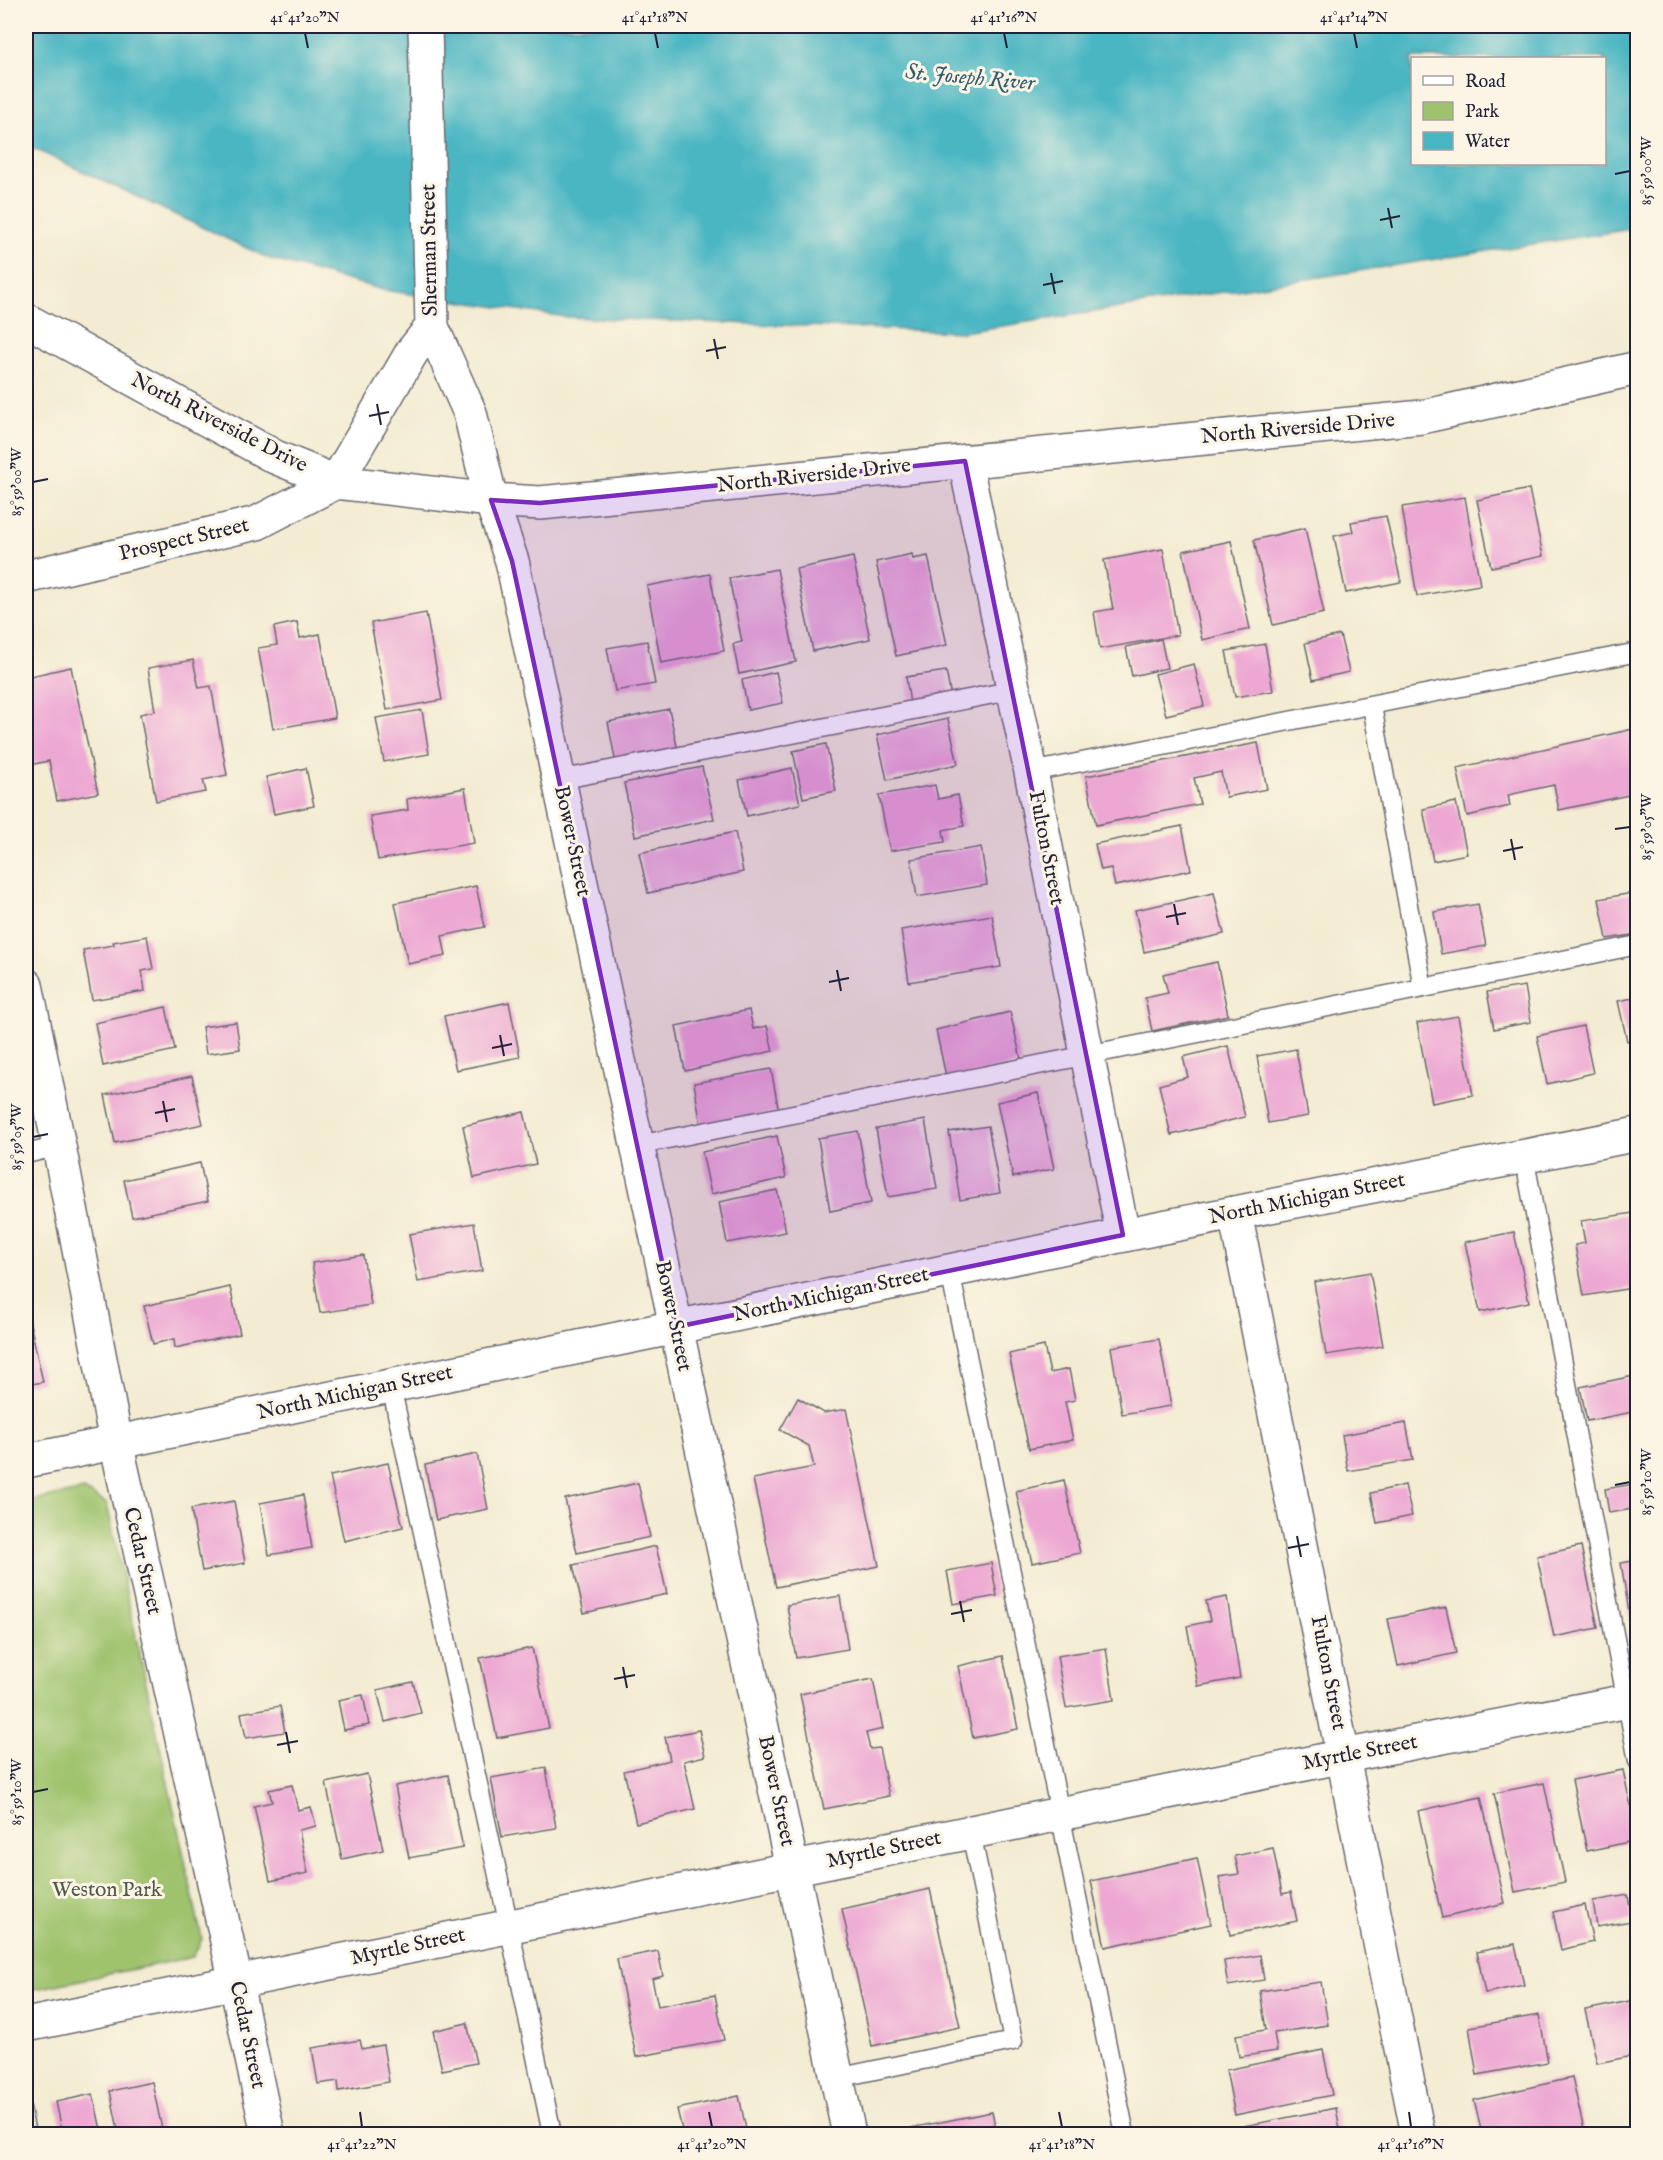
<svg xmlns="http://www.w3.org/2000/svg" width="1663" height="2160" font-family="'IM FELL English',serif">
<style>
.green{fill:#9fc36d;stroke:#607254;stroke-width:1.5}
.water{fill:#48b6c2;stroke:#356c7e;stroke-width:1.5;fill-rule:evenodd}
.building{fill:#eda7d3}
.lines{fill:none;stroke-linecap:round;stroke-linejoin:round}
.service-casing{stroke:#6b6970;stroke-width:21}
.minor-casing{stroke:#6b6970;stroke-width:36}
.tertiary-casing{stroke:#6b6970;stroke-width:36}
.service{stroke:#fff;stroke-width:18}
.minor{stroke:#fff;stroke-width:33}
.tertiary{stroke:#fff;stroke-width:33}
.marked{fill:#7b2cbf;fill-opacity:0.2;stroke:#7b2cbf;stroke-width:4.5;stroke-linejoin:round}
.ticks{fill:none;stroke:#22223b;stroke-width:2}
.labels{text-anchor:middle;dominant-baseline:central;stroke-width:6;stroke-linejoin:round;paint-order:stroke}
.street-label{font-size:21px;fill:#22223b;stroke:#fcf5e5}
.park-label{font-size:21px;fill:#4e5a4c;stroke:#fcf5e5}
.water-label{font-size:22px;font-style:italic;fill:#315d71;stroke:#fcf5e5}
.neatline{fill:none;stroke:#22223b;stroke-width:2}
.ticks-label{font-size:15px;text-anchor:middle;fill:#22223b}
</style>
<rect width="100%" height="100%" fill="#fcf5e5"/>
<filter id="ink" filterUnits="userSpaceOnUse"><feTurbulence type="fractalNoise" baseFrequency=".0167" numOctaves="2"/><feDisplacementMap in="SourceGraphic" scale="12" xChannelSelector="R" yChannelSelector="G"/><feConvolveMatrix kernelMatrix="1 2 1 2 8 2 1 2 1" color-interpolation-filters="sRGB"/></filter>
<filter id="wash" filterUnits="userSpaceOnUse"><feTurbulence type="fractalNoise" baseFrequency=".008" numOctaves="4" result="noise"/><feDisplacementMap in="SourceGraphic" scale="24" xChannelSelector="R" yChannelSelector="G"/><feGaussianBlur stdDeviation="1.35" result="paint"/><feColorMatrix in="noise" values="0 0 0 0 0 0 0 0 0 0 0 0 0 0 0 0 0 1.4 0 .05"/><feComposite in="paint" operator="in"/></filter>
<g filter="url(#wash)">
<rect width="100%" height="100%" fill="#f3ecd2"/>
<polygon class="green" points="84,1490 107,1504 202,1939 193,1957 26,1991 26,1502"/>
<path class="water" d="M26,26H1637V228L963,332L566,317L383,290L270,259L26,145ZM1412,58H1604V164H1412Z"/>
<g id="blocks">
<g class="building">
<polygon points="1529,489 1543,556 1491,567 1477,500"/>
<polygon points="1465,497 1480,585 1417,596 1402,507"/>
<polygon points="1386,516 1401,582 1346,593 1334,536 1353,532 1351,522"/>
<polygon points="1305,528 1324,613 1273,625 1254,540"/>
<polygon points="1231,541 1250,629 1202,640 1183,551"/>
<polygon points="1163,549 1178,635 1100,649 1094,612 1113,609 1104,560"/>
<polygon points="912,554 913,559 928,556 947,645 896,656 876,562"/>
<polygon points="853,557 870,639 813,651 796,569"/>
<polygon points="777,569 796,662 739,674 733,644 742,642 729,578"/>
<polygon points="710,574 724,651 661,663 647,586"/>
<polygon points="426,613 442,700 387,710 371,623"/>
<polygon points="297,622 300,638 320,634 335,718 273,729 258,648 277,645 274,627"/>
<polygon points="1340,635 1349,672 1313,680 1305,643"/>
<polygon points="1161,639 1167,668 1132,676 1126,647"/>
<polygon points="647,641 655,684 615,691 607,648"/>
<polygon points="1265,644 1273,691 1235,697 1226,651"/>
<polygon points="193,660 199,688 211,686 227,775 203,780 206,792 156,801 140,714 155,711 148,668"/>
<polygon points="1194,664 1204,706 1166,715 1155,674"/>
<polygon points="71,667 98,793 57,801 49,761 29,765 26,750 26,677"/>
<polygon points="946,671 951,697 910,704 906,677"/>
<polygon points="776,672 783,703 748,710 742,680"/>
<polygon points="669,709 678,751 616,764 608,722"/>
<polygon points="422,710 429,754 384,762 376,718"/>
<polygon points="948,719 958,764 887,780 877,735"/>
<polygon points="1638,728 1638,793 1559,810 1554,785 1508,795 1510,806 1467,816 1457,768"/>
<polygon points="1258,743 1267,789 1226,797 1221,772 1194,778 1200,804 1096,825 1086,776"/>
<polygon points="826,744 836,791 803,798 793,751"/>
<polygon points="702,767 714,819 635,836 624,783"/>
<polygon points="306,768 314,806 274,814 266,777"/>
<polygon points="792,768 800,804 747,816 739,780"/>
<polygon points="935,785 938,799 958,795 964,826 943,830 945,842 890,851 879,795"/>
<polygon points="465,788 474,843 378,860 370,816 408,810 407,799"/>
<polygon points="1456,802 1467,854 1433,861 1423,809"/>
<polygon points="1182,826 1191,870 1115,886 1111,868 1101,870 1095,844"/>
<polygon points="735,832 743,872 648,893 639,853"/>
<polygon points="981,847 987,885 917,897 911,859"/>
<polygon points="476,886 485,927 442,936 446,956 408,964 395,903"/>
<polygon points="1638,892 1638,934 1607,939 1599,899"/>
<polygon points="1214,893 1224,934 1144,952 1135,910"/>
<polygon points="1478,904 1486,946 1441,954 1434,912"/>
<polygon points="992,915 1001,967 909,982 901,930"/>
<polygon points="147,936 153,969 142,971 145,991 92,1000 83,950 114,945 113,942"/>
<polygon points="1217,962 1228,1015 1152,1031 1145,998 1168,993 1163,974"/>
<polygon points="1525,986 1531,1022 1494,1029 1487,992"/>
<polygon points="1638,997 1638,1039 1627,1041 1618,1001"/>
<polygon points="509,1002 520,1057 456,1070 444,1016"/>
<polygon points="166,1007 175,1050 103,1066 95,1023"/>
<polygon points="749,1010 753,1029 767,1026 773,1051 685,1071 676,1026"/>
<polygon points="1010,1012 1022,1063 947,1081 936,1030"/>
<polygon points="1458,1016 1473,1095 1432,1103 1417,1023"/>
<polygon points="236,1022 240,1049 206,1054 202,1027"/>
<polygon points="1583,1026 1593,1073 1547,1084 1537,1036"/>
<polygon points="1228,1046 1245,1117 1171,1135 1159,1085 1188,1077 1183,1057"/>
<polygon points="1296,1049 1308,1116 1268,1123 1257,1056"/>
<polygon points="771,1069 779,1112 701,1126 694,1083"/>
<polygon points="192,1076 203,1124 115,1143 105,1095"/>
<polygon points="1038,1093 1054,1169 1013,1177 997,1102"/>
<polygon points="524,1112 536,1164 474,1178 463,1126"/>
<polygon points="925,1120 937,1189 888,1197 876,1129"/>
<polygon points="988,1126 1000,1193 960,1200 949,1132"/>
<polygon points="858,1131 871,1203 830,1211 818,1138"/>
<polygon points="777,1136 786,1178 711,1194 702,1152"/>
<polygon points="200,1163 208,1201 132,1217 124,1180"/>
<polygon points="777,1190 786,1232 727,1243 719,1202"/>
<polygon points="1633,1213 1638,1237 1638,1287 1584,1296 1575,1245 1585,1243 1581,1221"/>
<polygon points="474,1223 482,1271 418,1282 409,1234"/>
<polygon points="1514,1232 1529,1302 1480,1312 1465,1242"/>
<polygon points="363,1255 371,1305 320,1313 312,1263"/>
<polygon points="1370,1272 1383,1346 1326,1355 1314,1282"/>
<polygon points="230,1287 240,1334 175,1348 174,1339 153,1344 144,1306"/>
<polygon points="26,1305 43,1382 26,1385"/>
<polygon points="1159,1339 1171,1406 1122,1414 1111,1347"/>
<polygon points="1044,1346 1050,1373 1069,1369 1075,1400 1065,1402 1073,1440 1029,1449 1009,1354"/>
<polygon points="1634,1376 1638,1394 1638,1411 1587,1421 1580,1387"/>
<polygon points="798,1398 824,1413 846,1409 879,1566 776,1587 753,1479 814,1467 809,1446 780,1430"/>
<polygon points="1406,1423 1413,1460 1348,1471 1342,1435"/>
<polygon points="477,1454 488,1509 436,1520 425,1465"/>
<polygon points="388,1463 403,1527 344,1541 330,1476"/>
<polygon points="1064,1480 1080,1553 1032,1563 1016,1491"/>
<polygon points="638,1483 650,1537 577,1553 565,1499"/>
<polygon points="1638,1483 1638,1508 1609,1513 1605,1489"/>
<polygon points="1405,1485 1412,1516 1377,1523 1371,1493"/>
<polygon points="303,1495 312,1548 269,1555 260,1503"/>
<polygon points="234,1501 245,1563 202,1571 191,1509"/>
<polygon points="656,1546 667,1594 584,1613 573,1565"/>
<polygon points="1581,1546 1598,1628 1554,1637 1537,1556"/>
<polygon points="1638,1560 1638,1623 1631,1624 1621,1563"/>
<polygon points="991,1563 997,1596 953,1604 947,1571"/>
<polygon points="840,1596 848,1649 796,1658 787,1605"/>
<polygon points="1227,1597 1240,1678 1198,1686 1187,1626 1210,1621 1206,1601"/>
<polygon points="1446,1607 1456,1653 1398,1666 1388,1619"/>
<polygon points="532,1648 549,1728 497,1738 480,1658"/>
<polygon points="1106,1648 1114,1700 1066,1708 1057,1656"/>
<polygon points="1003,1656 1018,1729 973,1738 958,1666"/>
<polygon points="873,1679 883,1729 866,1733 870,1749 879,1748 889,1796 824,1809 800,1694"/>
<polygon points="413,1682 421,1713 385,1722 377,1690"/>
<polygon points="363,1695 369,1725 344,1730 338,1700"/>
<polygon points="280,1706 285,1732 246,1738 241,1713"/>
<polygon points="699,1730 705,1756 684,1761 695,1809 636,1823 624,1771 670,1760 665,1737"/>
<polygon points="546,1768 556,1828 502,1837 491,1778"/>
<polygon points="1623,1770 1638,1840 1587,1851 1572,1780"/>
<polygon points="367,1774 383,1850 342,1859 326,1783"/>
<polygon points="448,1775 463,1848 409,1858 395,1786"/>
<polygon points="1544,1783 1565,1882 1515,1892 1494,1793"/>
<polygon points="292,1785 298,1810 311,1807 316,1826 299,1830 308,1873 270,1881 254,1806 272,1802 269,1790"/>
<polygon points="1481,1797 1505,1903 1442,1918 1418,1811"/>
<polygon points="1273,1848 1282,1894 1291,1892 1297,1921 1230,1935 1219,1877 1239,1874 1235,1856"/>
<polygon points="1197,1858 1211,1924 1105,1947 1091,1881"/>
<polygon points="930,1889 960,2027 872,2046 842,1909"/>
<polygon points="1628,1895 1632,1921 1597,1927 1593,1901"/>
<polygon points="1585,1905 1593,1942 1561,1950 1553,1912"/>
<polygon points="1515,1944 1524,1985 1485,1993 1477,1952"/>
<polygon points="658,1951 663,1976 652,1979 658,2006 715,1995 724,2040 636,2057 617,1959"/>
<polygon points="1260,1955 1264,1980 1228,1986 1224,1961"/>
<polygon points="1321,1982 1328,2025 1274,2033 1277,2051 1239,2057 1236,2035 1266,2030 1260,1991"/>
<polygon points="1630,2001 1638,2035 1638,2055 1597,2063 1585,2010"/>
<polygon points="1539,2015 1548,2062 1477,2075 1469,2027"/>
<polygon points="467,2023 476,2063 442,2070 433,2031"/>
<polygon points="360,2040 362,2049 383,2045 389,2082 339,2091 338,2081 318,2084 312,2048"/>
<polygon points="1323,2050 1332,2095 1235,2115 1226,2070"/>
<polygon points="1572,2078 1585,2134 1482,2134 1474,2100"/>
<polygon points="152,2082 163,2134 119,2134 110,2091"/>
<polygon points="28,2094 36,2134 26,2134 26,2095"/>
<polygon points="93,2094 102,2134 63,2134 56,2102"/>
<polygon points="739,2096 747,2134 683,2134 677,2109"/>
<polygon points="1336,2108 1341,2134 1245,2134 1244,2126"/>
<polygon points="992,2112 997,2134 911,2134 910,2128"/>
</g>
</g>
</g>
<g filter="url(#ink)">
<use href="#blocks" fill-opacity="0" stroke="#6b6970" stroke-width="1.5"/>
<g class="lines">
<defs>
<g id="service">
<polyline points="1372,706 1423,988"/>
<polyline points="1031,772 1638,652"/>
<polyline points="559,780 1014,690"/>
<polyline points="638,1145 1638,945"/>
<polyline points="26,1154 59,1146"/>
<polyline points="1524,1156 1638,1761"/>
<polyline points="950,1271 1125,2134"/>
<polyline points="391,1386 509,1926 552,2134"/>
<polyline points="837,2078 1013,2041 971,1832"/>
</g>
<g id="minor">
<polyline points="965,461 1031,772 1123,1235"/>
<polyline points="26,577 257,523 336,482"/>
<polyline points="26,985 59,1146 116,1442 227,1941 268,2134"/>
<polyline points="1235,1213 1418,2134"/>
<polyline points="676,1327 1158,1228 1638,1134"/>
<polyline points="26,2025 1344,1756 1638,1699"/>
</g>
<g id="tertiary">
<polyline points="425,26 432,327 470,413 491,500 512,561 849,2134"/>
<polyline points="26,320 275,457 336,482 491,500 540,503 1422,417 1638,368"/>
<polyline points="336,482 412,352 432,327"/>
<polyline points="26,1461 676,1327"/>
</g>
</defs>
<use href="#service" class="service-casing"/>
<use href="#minor" class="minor-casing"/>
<use href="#tertiary" class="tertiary-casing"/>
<use href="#service" class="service"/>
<use href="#minor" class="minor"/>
<use href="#tertiary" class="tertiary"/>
</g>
</g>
<path class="marked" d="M965,461L1123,1235L676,1327L512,561L491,500L540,503Z"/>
<path class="ticks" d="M305,33L308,48M655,33L658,48M1004,33L1007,48M1354,33L1357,48M1615,174L1630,171M1388,208L1392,228M1380,220L1400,216M1051,273L1055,294M1043,285L1063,281M714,339L718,359M706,351L726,347M377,404L381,425M369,416L389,412M33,482L48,479M1615,829L1630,827M1511,839L1515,860M1503,851L1523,847M1174,904L1178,925M1166,917L1186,913M837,970L841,991M829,982L849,978M500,1035L504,1056M492,1048L512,1044M163,1101L167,1122M155,1113L175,1109M33,1137L48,1134M1615,1485L1630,1482M1297,1536L1301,1557M1288,1548L1309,1544M960,1601L964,1622M951,1614L972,1610M623,1667L627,1688M614,1679L635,1675M286,1732L290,1753M277,1745L298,1741M33,1792L48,1789M360,2112L362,2127M709,2112L712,2127M1059,2112L1062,2127M1409,2112L1411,2127"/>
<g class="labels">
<g class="street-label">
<text transform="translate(430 250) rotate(-91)">Sherman Street</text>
<text transform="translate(219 423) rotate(27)">North Riverside Drive</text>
<text transform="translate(1298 429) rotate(-5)">North Riverside Drive</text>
<text transform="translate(814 476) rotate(-6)">North Riverside Drive</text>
<text transform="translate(184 540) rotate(-13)">Prospect Street</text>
<text transform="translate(572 841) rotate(78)">Bower Street</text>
<text transform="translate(1046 848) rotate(79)">Fulton Street</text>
<text transform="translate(1307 1199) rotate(-11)">North Michigan Street</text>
<text transform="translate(831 1295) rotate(-12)">North Michigan Street</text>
<text transform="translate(673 1316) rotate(78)">Bower Street</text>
<text transform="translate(355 1393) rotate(-12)">North Michigan Street</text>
<text transform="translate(142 1561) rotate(77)">Cedar Street</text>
<text transform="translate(1328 1673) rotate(79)">Fulton Street</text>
<text transform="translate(1360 1753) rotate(-11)">Myrtle Street</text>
<text transform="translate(776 1791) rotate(78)">Bower Street</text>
<text transform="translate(884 1850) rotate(-12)">Myrtle Street</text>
<text transform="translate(408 1947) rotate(-12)">Myrtle Street</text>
<text transform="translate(247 2035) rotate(78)">Cedar Street</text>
</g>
<g class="park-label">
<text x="107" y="1890">Weston Park</text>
</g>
<g class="water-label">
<text transform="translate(970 78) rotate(5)">St. Joseph River</text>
</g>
</g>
<rect width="1663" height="2160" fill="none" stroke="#fcf5e5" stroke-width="66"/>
<rect x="1411" y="57" width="195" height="108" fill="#fcf5e5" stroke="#a5a1a1" stroke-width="1.5"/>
<rect x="1423" y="76" width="30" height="9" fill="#ffffff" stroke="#a5a1a1" stroke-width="1.5"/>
<text x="1465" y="87" font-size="18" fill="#22223b">Road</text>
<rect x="1423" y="102" width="30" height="18" fill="#9fc36d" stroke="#a5a1a1" stroke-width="1.5"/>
<text x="1465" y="117" font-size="18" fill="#22223b">Park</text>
<rect x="1423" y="132" width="30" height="18" fill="#48b6c2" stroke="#a5a1a1" stroke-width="1.5"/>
<text x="1465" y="147" font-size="18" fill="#22223b">Water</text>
<rect x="33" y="33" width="1597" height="2094" class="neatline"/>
<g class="ticks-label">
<text x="305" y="22">41°41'20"N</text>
<text x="655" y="22">41°41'18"N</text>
<text x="1004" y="22">41°41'16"N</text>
<text x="1354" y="22">41°41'14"N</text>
<text transform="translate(1646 171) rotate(-90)" y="5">85°59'00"W</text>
<text transform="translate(16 482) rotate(-90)" y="5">85°59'00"W</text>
<text transform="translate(1646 827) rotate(-90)" y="5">85°59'05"W</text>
<text transform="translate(16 1137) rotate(-90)" y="5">85°59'05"W</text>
<text transform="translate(1646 1482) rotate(-90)" y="5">85°59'10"W</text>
<text transform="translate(16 1792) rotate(-90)" y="5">85°59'10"W</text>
<text x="362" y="2149">41°41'22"N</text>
<text x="712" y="2149">41°41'20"N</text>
<text x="1062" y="2149">41°41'18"N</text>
<text x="1411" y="2149">41°41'16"N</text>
</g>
</svg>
